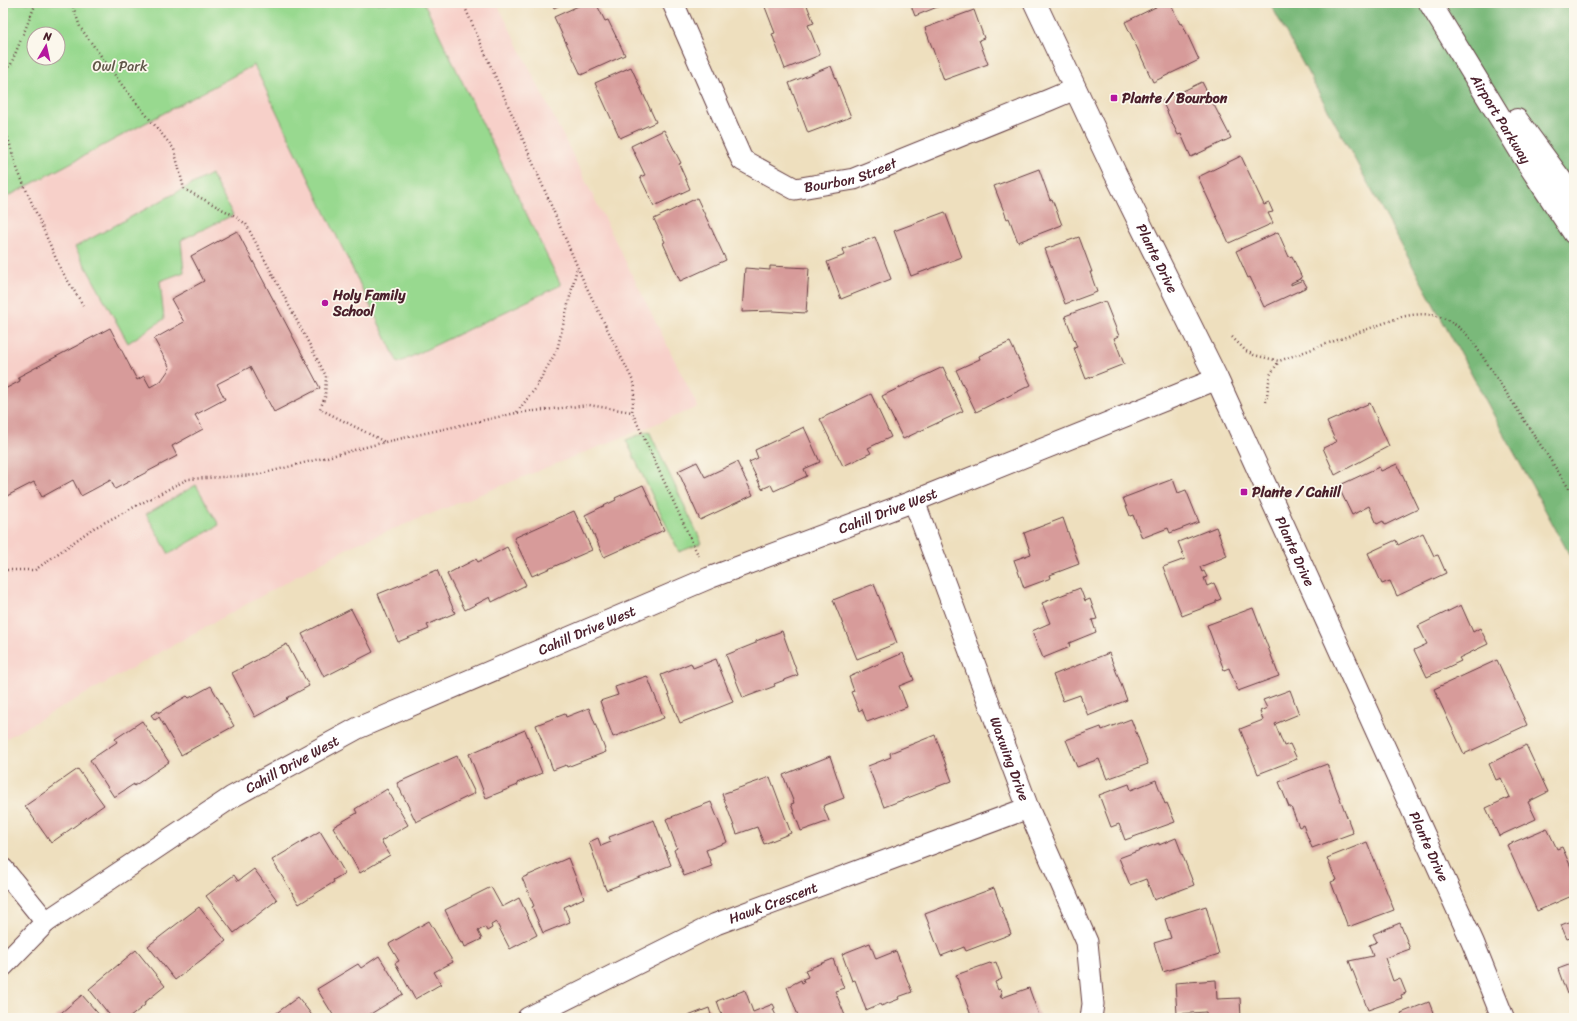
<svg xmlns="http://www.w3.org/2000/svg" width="1577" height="1021" font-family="Sriracha,sans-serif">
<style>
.built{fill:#f7d0c9}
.green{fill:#98d98f;stroke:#717c5d;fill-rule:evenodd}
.forest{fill:#7ab97a;stroke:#626c52}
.building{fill:#d79b9a}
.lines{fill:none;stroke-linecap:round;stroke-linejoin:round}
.minor-casing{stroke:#633c41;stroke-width:23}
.tertiary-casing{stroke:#633c41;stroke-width:24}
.trunk-casing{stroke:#633c41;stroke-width:24}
.path{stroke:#633c41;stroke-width:2.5;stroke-dasharray:1 3;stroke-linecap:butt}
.minor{stroke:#fff;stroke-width:21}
.tertiary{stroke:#fff;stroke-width:22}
.trunk{stroke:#fff;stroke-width:22}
.poi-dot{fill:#b5179e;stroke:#fbf7ec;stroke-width:1.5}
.labels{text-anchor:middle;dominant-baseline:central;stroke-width:3.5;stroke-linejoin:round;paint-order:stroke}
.park-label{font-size:14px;fill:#615749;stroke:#fbf7ec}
.poi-label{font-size:14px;font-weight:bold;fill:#4a1f2b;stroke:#fbf7ec;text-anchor:start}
.street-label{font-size:14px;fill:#4a1f2b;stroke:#fbf7ec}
</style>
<rect width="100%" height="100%" fill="#fbf7ec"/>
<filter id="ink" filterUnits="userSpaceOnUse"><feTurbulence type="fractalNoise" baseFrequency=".025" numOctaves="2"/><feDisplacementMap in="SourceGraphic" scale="8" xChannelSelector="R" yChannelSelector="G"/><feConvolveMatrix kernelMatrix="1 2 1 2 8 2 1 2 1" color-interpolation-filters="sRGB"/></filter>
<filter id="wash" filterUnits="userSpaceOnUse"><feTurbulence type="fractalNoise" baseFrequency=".012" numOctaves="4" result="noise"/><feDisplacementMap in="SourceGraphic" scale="16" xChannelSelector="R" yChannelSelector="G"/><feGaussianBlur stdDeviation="0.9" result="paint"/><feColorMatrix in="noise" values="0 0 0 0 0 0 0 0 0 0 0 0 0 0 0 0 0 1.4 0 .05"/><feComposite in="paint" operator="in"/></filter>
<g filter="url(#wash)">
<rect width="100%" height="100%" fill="#eedfbe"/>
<polygon class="built" points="370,3 497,3 698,407 351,546 3,740 3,199"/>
<g class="green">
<path d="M3,3H424L561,285L398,363L254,65L3,199ZM34,34H58V58H34Z"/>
<polygon points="211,174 233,215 181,240 184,272 160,281 164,319 128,343 75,247"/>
<polygon points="649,431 702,543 679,552 626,440"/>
<polygon points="196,485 219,525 169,554 146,514"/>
</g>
<polygon class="forest" points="1270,3 1574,3 1574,563"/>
<g id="blocks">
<g class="building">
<polygon points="552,3 564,3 554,8"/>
<polygon points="585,3 596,3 605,21 608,20 625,55 581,75 554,17"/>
<polygon points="775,3 806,3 814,23 808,25 820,55 785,69 772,34 775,33 765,7"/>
<polygon points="910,3 947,3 915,16"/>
<polygon points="1164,3 1170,3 1180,24 1182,23 1199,60 1153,82 1125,22"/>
<polygon points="974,10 984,38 979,40 988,64 944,80 925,28"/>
<polygon points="831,66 851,117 808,133 789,83"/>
<polygon points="631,67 656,122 620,138 595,83"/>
<polygon points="1202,82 1231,138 1191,157 1181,134 1178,135 1162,101"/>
<polygon points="664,130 681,163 679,164 690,189 654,206 640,177 645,175 631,146"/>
<polygon points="1241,156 1264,205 1269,203 1273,212 1268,213 1273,223 1229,243 1198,177"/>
<polygon points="1039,169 1050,200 1052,199 1062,225 1018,242 1009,218 1007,219 994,186"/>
<polygon points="697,198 726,260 680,281 663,243 665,242 654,219"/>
<polygon points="945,212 962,257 911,276 894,231"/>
<polygon points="237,231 320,388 274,412 250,367 217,384 225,399 195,415 203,429 172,446 177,456 115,489 111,480 81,496 73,480 42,497 34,482 3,498 3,390 20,381 18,377 110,328 137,380 144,376 150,387 161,381 170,368 154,339 184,322 171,299 204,281 191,256"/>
<polygon points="1278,232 1289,257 1292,256 1302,278 1291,283 1291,285 1303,280 1307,287 1264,307 1250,277 1248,278 1236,251"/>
<polygon points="875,237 891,279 841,299 827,262 845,255 843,249"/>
<polygon points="1079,237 1092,272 1090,272 1097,292 1065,304 1045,249"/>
<polygon points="770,266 809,268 806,313 773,311 742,312 745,268 770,270"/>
<polygon points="1105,301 1119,336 1114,338 1124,364 1086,379 1074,348 1077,347 1065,316"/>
<polygon points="1010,342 1031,385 976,412 956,370 980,359 979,356"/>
<polygon points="943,367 963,411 903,439 882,396"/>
<polygon points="871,394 891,437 868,448 871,453 843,466 820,419"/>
<polygon points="1370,403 1389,446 1335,475 1323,448 1336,442 1327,422"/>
<polygon points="804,427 820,462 804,469 807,476 774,491 771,485 762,489 749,462 758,458 755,450"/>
<polygon points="697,462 705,477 737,462 753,495 700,520 678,471"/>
<polygon points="1397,464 1418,509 1385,525 1383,521 1377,524 1369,506 1352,515 1338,486 1379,467 1381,471"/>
<polygon points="1173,479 1178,493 1186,490 1199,522 1170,533 1168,528 1142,538 1133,515 1130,516 1123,498"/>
<polygon points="643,485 664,530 604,557 585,515 616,500 615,498"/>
<polygon points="574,511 592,550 532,576 514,538"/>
<polygon points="1063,518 1079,564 1050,575 1051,578 1024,588 1014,560 1031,554 1024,533"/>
<polygon points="1216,527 1227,556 1200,567 1202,572 1204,571 1207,577 1204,578 1207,586 1214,583 1221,599 1216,601 1216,603 1182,616 1163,567 1185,559 1178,542"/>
<polygon points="1423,533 1434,556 1438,555 1446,573 1397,596 1390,581 1382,584 1368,553 1396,540 1398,545"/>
<polygon points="507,547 526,585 492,602 490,597 465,610 447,574 476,559 478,562"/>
<polygon points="437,570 455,613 427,625 429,629 398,642 378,594"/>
<polygon points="874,584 897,643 857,659 833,600"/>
<polygon points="1080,588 1085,601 1090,599 1097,619 1092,620 1096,632 1069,643 1070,647 1043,658 1032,631 1050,623 1042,603"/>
<polygon points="1461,605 1473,632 1480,628 1488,644 1459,658 1461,661 1427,677 1414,650 1427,644 1418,626"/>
<polygon points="1253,608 1279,676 1238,691 1229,668 1224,670 1207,625"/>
<polygon points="351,609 373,652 324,677 302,634"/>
<polygon points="782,631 798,675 774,684 775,686 743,698 726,655 756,643 756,641"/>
<polygon points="287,644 309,686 287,698 288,699 255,717 232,673"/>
<polygon points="903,653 914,680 899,686 907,707 867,722 862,709 859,711 851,692 854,691 849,677"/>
<polygon points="1109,653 1127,700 1088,716 1080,695 1063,701 1053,675"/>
<polygon points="716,659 733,702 680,723 661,675 691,663 693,668"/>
<polygon points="1497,660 1527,725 1464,754 1434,689"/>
<polygon points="647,676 664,718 613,737 600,701 618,695 615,687"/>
<polygon points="211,686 234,726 181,755 159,717 155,720 151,715 158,711 158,713 187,696 189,698"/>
<polygon points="1290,690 1299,714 1275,724 1284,746 1290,744 1297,759 1258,774 1240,729 1263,720 1260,711 1267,708 1263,700"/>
<polygon points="589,708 606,752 567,767 566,765 553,770 536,725 565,714 566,717"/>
<polygon points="1131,719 1148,764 1107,779 1099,759 1077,767 1066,740 1101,727 1102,730"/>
<polygon points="142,721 169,762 134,786 134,784 114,797 90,760 117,742 115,739"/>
<polygon points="525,730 542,773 517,783 518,785 486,798 469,754"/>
<polygon points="935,735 952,781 884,807 868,766 891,757 890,753"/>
<polygon points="1526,745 1548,792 1528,802 1536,819 1499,836 1486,808 1510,797 1501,778 1496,780 1489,764"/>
<polygon points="457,756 475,793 416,822 397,783"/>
<polygon points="830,756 844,798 823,806 829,821 801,831 791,804 794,803 783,775"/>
<polygon points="1327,764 1353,833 1312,848 1303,825 1299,827 1291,807 1289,807 1279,782"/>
<polygon points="78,769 104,805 51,843 25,806"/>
<polygon points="770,777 791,833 764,844 757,827 737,834 722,794"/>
<polygon points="1156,780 1165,804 1167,803 1175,822 1125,840 1119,824 1111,827 1099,795 1129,784 1131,790"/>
<polygon points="387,789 408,825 381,841 390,855 360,873 333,827 357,813 355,809"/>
<polygon points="711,802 727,842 706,850 712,866 684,876 674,850 677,848 666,819"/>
<polygon points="654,820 671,865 606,890 589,842 598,838 601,846 611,842 609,837"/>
<polygon points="1547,828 1557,849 1562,847 1574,874 1574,895 1537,911 1507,845"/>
<polygon points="320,831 345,873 333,880 334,882 299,904 272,860"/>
<polygon points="1176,838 1194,885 1154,900 1146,879 1130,885 1119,858 1159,843 1159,845"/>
<polygon points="1367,842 1394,910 1348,927 1331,882 1336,880 1327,858"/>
<polygon points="568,858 584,898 564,907 570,922 543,933 532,907 534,906 522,878"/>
<polygon points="254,869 277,900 234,933 206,896 234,875 238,881"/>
<polygon points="491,887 502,907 519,898 537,935 510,949 496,922 491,925 492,928 487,931 485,927 478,931 482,939 465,947 463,942 461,943 445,910"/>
<polygon points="994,888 1011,934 966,951 964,947 941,956 925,914"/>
<polygon points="1206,906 1219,954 1163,972 1154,943 1171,938 1165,919"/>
<polygon points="199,907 226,941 175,980 148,946"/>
<polygon points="1574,920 1574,937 1567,939 1561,925"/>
<polygon points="429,921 453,962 434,972 441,984 415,999 395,963 399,961 389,944"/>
<polygon points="1400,923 1410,949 1385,958 1393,981 1400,978 1406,993 1401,995 1402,998 1368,1010 1349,961 1373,956 1369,945 1377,942 1373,934"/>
<polygon points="870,943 876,959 896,951 912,992 898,997 899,999 881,1006 880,1004 866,1010 855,980 852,981 842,954"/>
<polygon points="136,950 165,986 144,1003 145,1005 129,1018 112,1018 89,989"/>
<polygon points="379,956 403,994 364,1018 335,1018 317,989 358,964 361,968"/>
<polygon points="833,959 844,988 835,991 846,1018 799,1018 787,987 801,980 802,983 804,982 803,979 808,977 805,970"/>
<polygon points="996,962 1002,979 995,982 998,990 1000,989 1002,995 1000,996 1001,998 1029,988 1040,1018 996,1018 995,1016 990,1018 972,1018 956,975 990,963 991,964"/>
<polygon points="1574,963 1574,991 1567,994 1558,969"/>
<polygon points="1216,980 1217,999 1240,998 1241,1018 1207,1018 1206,1012 1177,1014 1175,983"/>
<polygon points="745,990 753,1012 773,1004 775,1008 773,1009 777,1018 723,1018 717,1001"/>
<polygon points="82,995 102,1018 55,1018"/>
<polygon points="298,997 314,1018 270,1018"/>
<polygon points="1429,1002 1435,1018 1403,1018 1401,1013"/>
<polygon points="709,1008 712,1018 683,1018"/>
</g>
</g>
</g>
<g filter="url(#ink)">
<use href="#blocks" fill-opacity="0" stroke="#633c41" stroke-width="1"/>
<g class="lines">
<defs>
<g id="minor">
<path id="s1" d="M673,3L742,160L795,189L854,179L1049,100L1075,89"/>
<path id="s2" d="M914,501L1028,808L1087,942L1093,1004L1091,1018"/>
<polyline points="3,869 46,922"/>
<path id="s3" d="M3,966L46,922L232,797L358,728L709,578L914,501L1217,379"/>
<path id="s4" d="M528,1018L716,924L1028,808"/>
</g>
<g id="tertiary">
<path id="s5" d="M1035,3L1115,173L1217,379L1473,943L1503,1018"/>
</g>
<g id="trunk">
<path id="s6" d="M1430,3L1529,165L1574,233"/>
<polyline points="1517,120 1574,198"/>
</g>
</defs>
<use href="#minor" class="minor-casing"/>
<use href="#tertiary" class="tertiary-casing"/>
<use href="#trunk" class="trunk-casing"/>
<g class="path">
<polyline points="72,3 80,27 122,85 174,149 184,189 233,215 246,224 326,376 325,397 320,409 385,442"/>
<polyline points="463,3 514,119 584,282 635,385 632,412 699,557"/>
<polyline points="3,73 11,64 36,3"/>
<polyline points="3,122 18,171 60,268 83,305"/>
<path d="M1232,337L1246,351L1254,355L1279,361L1401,317C1431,310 1450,316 1471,339L1574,496"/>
<polyline points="1266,402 1270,375 1279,361"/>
<polyline points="517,412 535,389 557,350 577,268"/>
<polyline points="3,570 35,570 92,529 188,479 257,475 385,442 516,413 589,405 632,412"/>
</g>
<use href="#minor" class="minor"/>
<use href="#tertiary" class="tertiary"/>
<use href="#trunk" class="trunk"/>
</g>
</g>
<g class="poi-dot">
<rect x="1110" y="94" width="8" height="8" rx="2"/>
<circle cx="325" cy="303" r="4"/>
<rect x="1240" y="488" width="8" height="8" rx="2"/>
</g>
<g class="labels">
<g class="park-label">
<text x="120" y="66">Owl Park</text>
</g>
<g class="poi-label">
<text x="1122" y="98">Plante / Bourbon</text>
<text x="333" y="295">Holy Family<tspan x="333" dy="16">School</tspan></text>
<text x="1252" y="492">Plante / Cahill</text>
</g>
<g class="street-label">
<text stroke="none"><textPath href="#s6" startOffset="136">Airport Parkway</textPath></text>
<text stroke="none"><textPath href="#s1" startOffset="289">Bourbon Street</textPath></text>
<text stroke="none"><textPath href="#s5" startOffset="283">Plante Drive</textPath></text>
<text stroke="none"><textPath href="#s3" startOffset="1002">Cahill Drive West</textPath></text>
<text stroke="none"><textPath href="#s5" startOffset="607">Plante Drive</textPath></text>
<text stroke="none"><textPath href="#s3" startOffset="678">Cahill Drive West</textPath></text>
<text stroke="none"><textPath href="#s2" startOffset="275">Waxwing Drive</textPath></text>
<text stroke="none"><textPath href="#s3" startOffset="354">Cahill Drive West</textPath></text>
<text stroke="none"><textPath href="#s5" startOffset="931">Plante Drive</textPath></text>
<text stroke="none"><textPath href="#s4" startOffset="271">Hawk Crescent</textPath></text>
</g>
</g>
<rect width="1577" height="1021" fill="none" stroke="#fbf7ec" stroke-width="16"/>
<g transform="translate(46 46) rotate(9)"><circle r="19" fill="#fbf7ec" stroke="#b4a19f"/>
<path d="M0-3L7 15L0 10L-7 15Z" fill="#b5179e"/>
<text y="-6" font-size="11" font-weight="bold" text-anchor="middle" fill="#4a1f2b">N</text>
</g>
</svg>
